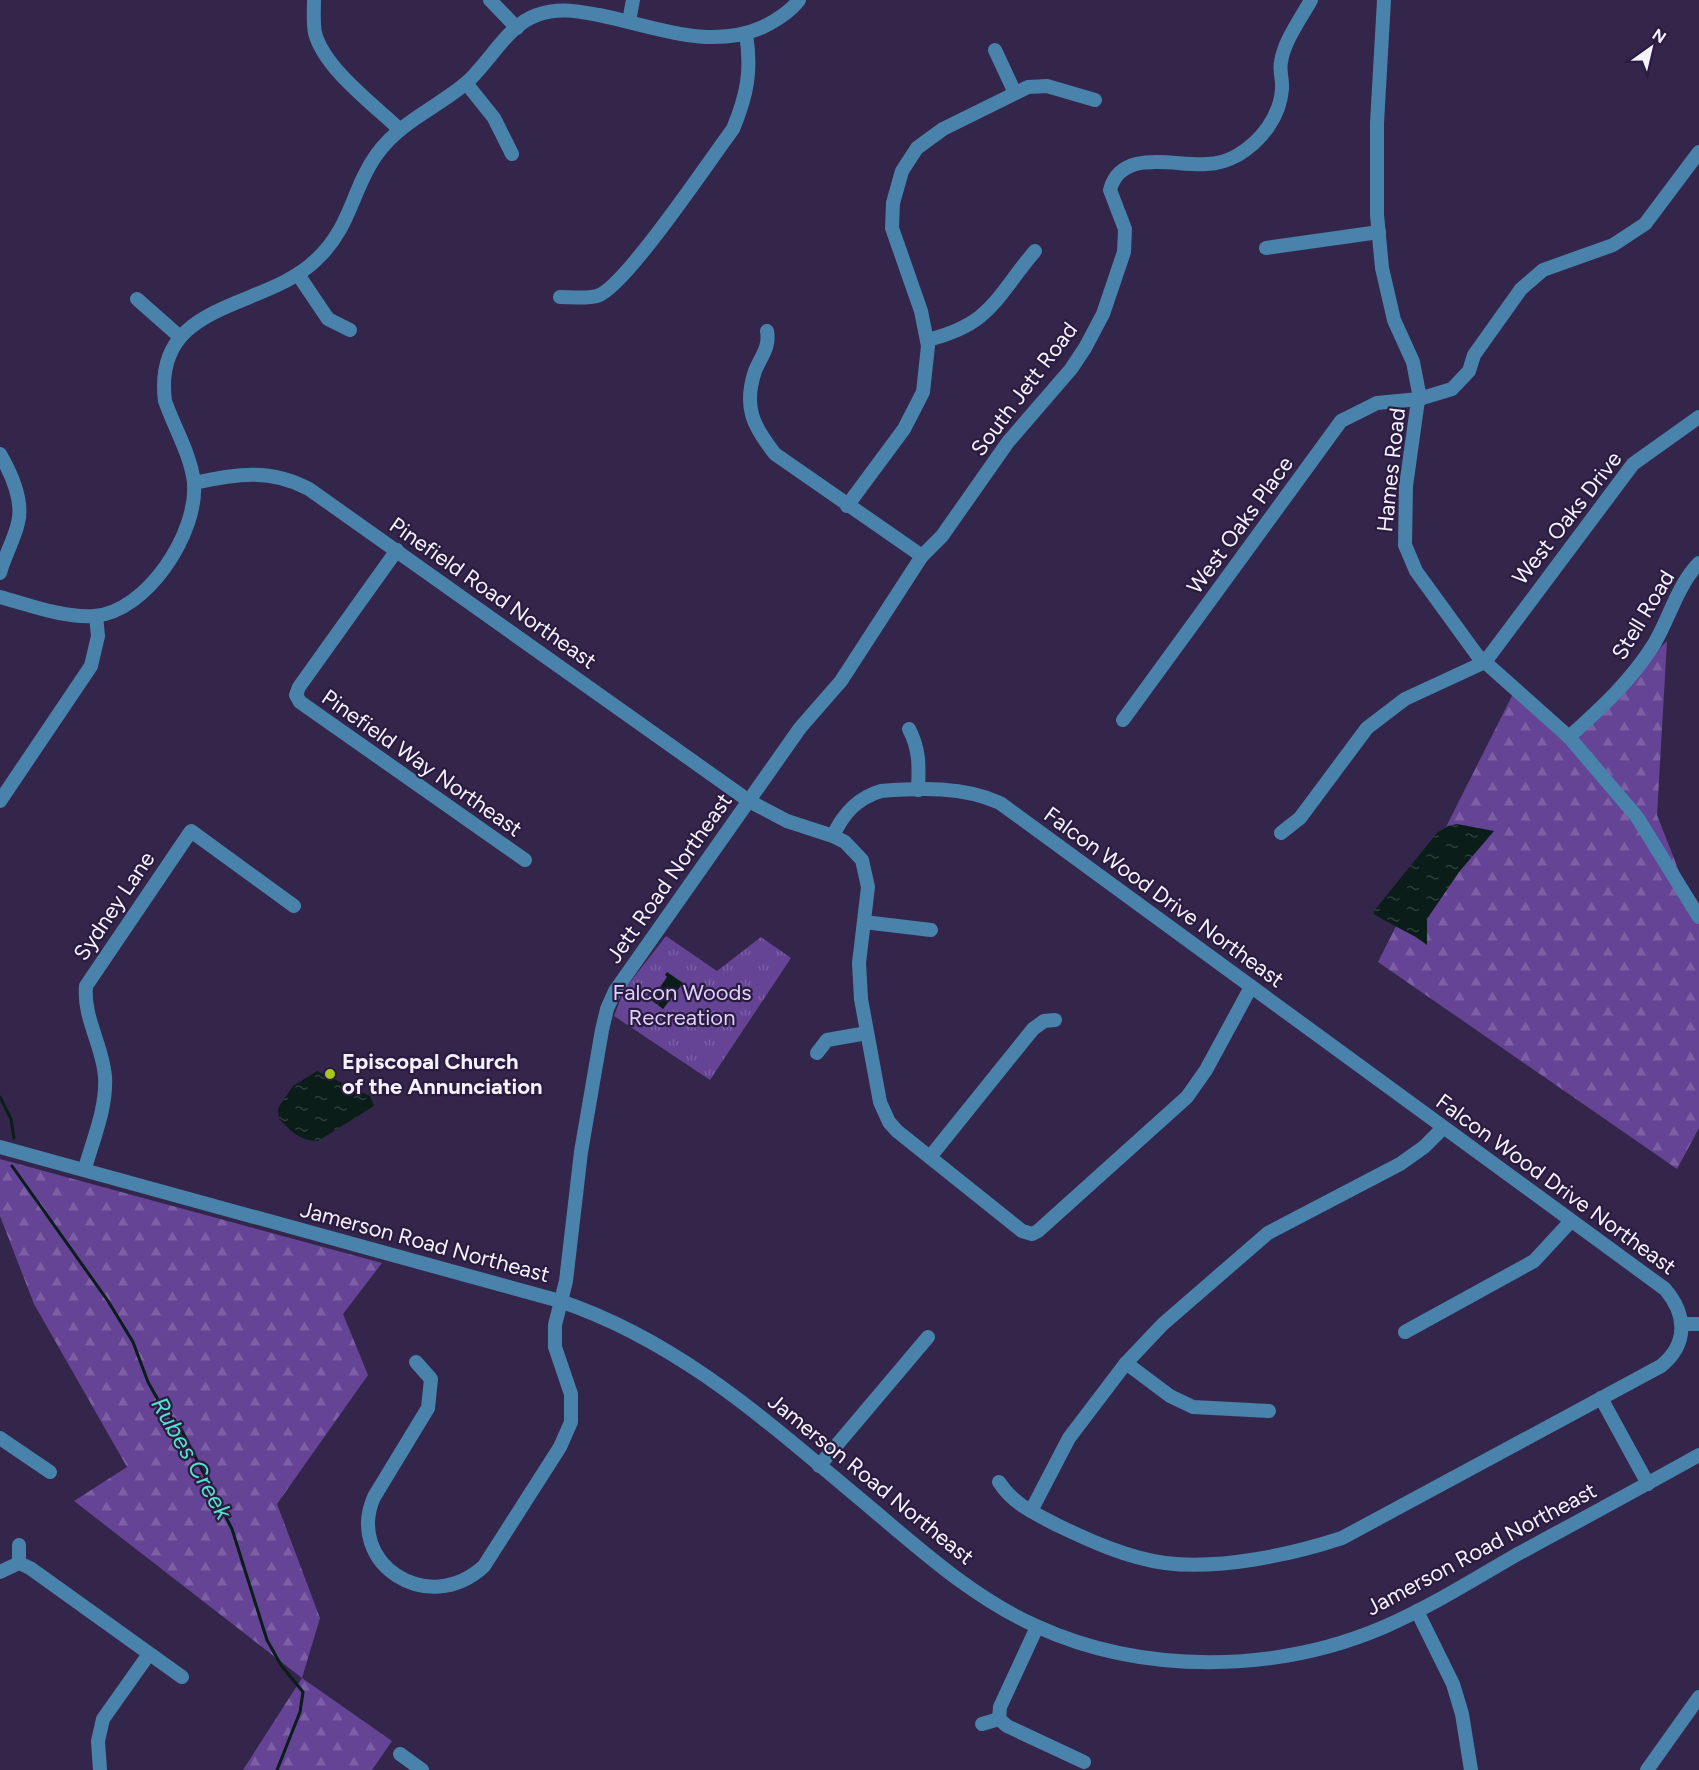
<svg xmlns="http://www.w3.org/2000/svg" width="1699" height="1770" font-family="Figtree,sans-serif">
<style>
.forest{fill:url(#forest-firs)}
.park{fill:url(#park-tufts)}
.water{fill:url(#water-ripples)}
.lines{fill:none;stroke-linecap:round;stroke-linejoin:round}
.stream{stroke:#0a1d19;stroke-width:3}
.minor{stroke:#4983ab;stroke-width:14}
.poi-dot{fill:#a9c71b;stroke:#2a1b40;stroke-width:2}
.labels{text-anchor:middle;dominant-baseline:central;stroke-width:4.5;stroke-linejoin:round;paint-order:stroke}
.street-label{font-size:22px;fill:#f5f2fc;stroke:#2a1b40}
.park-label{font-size:22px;fill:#dfd0fd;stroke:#2a1b40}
.poi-label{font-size:22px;font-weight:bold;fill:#f5f2fc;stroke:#2a1b40;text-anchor:start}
.water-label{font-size:24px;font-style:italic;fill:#50e4cc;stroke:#2a1b40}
</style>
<defs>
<pattern id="forest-firs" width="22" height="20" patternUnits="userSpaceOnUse" patternTransform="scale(1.5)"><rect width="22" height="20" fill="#654395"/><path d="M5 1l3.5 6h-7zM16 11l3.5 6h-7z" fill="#7c5fa5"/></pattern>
<pattern id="park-tufts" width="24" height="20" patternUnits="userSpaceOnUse" patternTransform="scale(1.5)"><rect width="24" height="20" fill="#654395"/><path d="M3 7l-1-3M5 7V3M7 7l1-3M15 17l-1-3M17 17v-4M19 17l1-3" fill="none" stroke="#7c5fa5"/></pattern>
<pattern id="water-ripples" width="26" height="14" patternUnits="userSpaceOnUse" patternTransform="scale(1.5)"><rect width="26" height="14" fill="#0a1d19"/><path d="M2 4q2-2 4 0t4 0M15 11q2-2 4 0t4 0" fill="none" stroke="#2e3e3b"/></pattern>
</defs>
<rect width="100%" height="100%" fill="#34254b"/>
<g class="forest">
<polygon points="1667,641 1657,815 1699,922 1699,1128 1677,1169 1378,962 1517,686 1572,736"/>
<polygon points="0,1159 382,1263 343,1314 368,1375 277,1504 320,1618 302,1678 392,1741 372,1770 243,1770 302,1678 74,1501 127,1467 34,1304 0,1216"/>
</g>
<polygon class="park" points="666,936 717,971 761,937 791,958 710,1080 614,1016 624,990"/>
<g class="water">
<path d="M1457,824L1494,831L1459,872L1427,919V945C1411,932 1392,926 1374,914V911L1437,833L1448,826Z"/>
<polygon points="667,972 683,983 663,1009 651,1000 667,977 665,975"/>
<path d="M317,1071L370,1096L374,1106L318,1141C300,1141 291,1131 279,1119L278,1108L293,1086Z"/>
</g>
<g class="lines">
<g class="stream">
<polyline points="0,1097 11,1119 14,1138"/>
<polyline points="12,1166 108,1301 133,1342 148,1382 162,1407 181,1429 232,1529 267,1640 281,1665 303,1692 300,1712 277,1770"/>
</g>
<g class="minor">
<path d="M314,0C314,11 313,23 315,33C324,68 373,104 399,129"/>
<polyline points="490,0 517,28"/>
<polyline points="1384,0 1377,123 1377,215 1382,268 1394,320 1413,362 1419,393 1406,486 1405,545 1416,571 1477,655 1569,737 1637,817 1699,917"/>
<polyline points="629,21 633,0"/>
<polyline points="995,50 1015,93"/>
<polyline points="466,83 494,118 512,154"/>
<polyline points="1266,248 1379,232"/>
<polyline points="299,276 328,319 350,330"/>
<path d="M560,297C571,297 586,299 597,296C624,289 711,158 733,129C747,95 752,71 746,34"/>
<polyline points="137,299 180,337"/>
<path d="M767,331C770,348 761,356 755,371C743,407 753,426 775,454L922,556"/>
<path d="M927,340C992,324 995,298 1035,251"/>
<path d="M0,454C11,473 24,500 18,523C14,540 5,555 0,573"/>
<path d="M194,483C235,474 270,468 309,489L749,801L787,821L833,836L845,842L862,860L868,887L859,963L861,999L880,1102L889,1122L897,1131L1022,1231L1032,1234L1038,1231L1187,1097L1206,1070L1251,987"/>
<polyline points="847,506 904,429 923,392 928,346 921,311 892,228 893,203 902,171 917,148 943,129 1028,87 1047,86 1095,100"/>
<polyline points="397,550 299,687 296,695 300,702 525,860"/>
<path d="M0,597C30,605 63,618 94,616C147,612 198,533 194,483C191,455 174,427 165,401C152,299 265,311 317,259C352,226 352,188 377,154C400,122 436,108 465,84C489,64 507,25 537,15C559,7 577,11 599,15C653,26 710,51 763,27C775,21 790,12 799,0"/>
<polyline points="1123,720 1341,421 1377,403 1419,399 1452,389 1469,371 1474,355 1521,289 1543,270 1613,245 1645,224 1699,152"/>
<path d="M909,729C920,750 919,767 918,790"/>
<path d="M1569,737C1601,708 1631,681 1654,644C1669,619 1678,584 1699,563"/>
<polyline points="0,801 91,666 98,636 96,616"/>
<polyline points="1281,833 1300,818 1367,728 1405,699 1485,662 1633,464 1699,417"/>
<path d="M833,836C843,814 857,798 881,791C920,788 963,786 1000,803L1665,1289C1687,1315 1688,1344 1661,1366L1342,1538C1290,1555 1219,1570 1165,1563C1128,1558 1090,1541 1057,1525C1034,1513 1013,1504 999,1482"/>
<polyline points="864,922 931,930"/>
<polyline points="817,1053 827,1040 867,1033"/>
<path d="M0,1147L560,1301C684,1343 773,1427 872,1509C923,1552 974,1598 1036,1626C1143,1675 1277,1673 1384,1627C1430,1607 1473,1580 1516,1555C1577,1522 1638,1489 1699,1455"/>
<polyline points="930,1157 1033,1029 1044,1021 1055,1020"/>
<path d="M85,1168C93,1140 107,1107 105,1077C103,1046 83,1018 86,986L191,831L294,906"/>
<polyline points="1683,1324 1699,1324"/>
<polyline points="1405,1332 1534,1261 1571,1221"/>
<path d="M416,1362L431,1379L428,1408L374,1497C345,1563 428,1618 484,1566L560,1447L571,1422V1394L555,1347V1325L566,1281L581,1152L602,1030L607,1009L615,991L800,728L841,681L922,556L942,536L1008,442L1071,369L1085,348L1103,314L1124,252L1125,229L1110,190C1121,147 1177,167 1207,164C1218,164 1229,160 1238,155C1261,141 1280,117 1282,89C1283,80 1279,71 1281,62C1284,41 1301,18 1311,0"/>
<polyline points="1126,1363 1170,1396 1193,1407 1269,1411"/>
<polyline points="1601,1398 1648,1484"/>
<polyline points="0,1438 50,1472"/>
<polyline points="819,1466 928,1337"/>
<polyline points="1031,1511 1069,1438 1126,1363 1163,1324 1268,1233 1400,1164 1424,1147 1443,1128"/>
<polyline points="19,1563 19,1545"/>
<polyline points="0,1572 19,1563 30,1568 182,1677"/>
<polyline points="1417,1611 1453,1684 1462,1714 1471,1770"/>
<polyline points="1037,1627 1000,1707 999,1719 1007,1726 1084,1762"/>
<polyline points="982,1724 999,1719"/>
<polyline points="400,1754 422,1770"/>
<polyline points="100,1770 98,1741 103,1719 149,1654"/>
<polyline points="1647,1770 1699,1697"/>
</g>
</g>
<circle class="poi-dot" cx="330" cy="1074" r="6"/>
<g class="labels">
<g class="street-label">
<text transform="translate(1024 389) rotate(-53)">South Jett Road</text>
<text transform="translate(1391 470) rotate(-84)">Hames Road</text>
<text transform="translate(1567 518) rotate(-52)">West Oaks Drive</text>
<text transform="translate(1240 525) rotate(-54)">West Oaks Place</text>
<text transform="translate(493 593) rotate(35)">Pinefield Road Northeast</text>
<text transform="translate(1643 615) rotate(-59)">Stell Road</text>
<text transform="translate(422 763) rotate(35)">Pinefield Way Northeast</text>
<text transform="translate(669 878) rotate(-55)">Jett Road Northeast</text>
<text transform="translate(1164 897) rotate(36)">Falcon Wood Drive Northeast</text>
<text transform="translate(114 906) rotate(-56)">Sydney Lane</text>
<text transform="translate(1556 1184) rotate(36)">Falcon Wood Drive Northeast</text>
<text transform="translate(425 1242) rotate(15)">Jamerson Road Northeast</text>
<text transform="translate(871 1479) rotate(39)">Jamerson Road Northeast</text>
<text transform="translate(1481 1549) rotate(-28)">Jamerson Road Northeast</text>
</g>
<g class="park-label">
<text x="682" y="992">Falcon Woods<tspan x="682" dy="25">Recreation</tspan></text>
</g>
<g class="poi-label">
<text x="342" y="1061">Episcopal Church<tspan x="342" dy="25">of the Annunciation</tspan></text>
</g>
<g class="water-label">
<text transform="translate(192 1458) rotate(60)">Rubes Creek</text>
</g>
</g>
<g transform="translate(1651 48) rotate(34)" stroke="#2a1b40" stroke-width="4.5" paint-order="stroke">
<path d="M0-4.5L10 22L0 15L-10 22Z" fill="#f5f2fc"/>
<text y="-9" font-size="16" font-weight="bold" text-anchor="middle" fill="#f5f2fc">N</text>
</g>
</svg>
